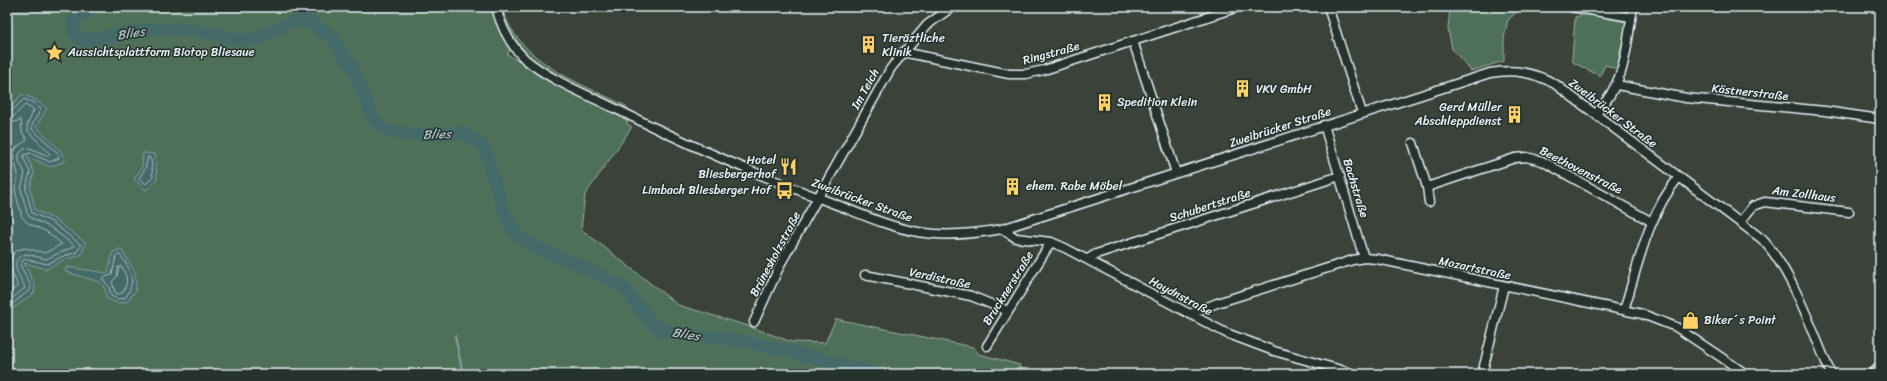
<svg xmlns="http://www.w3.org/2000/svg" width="1887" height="381" font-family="Sriracha,sans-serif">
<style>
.green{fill:#4f6f59;stroke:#9cb0a8}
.water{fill:#456a6a;stroke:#86a0a3}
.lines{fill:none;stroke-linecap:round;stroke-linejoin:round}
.shore{stroke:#a7bbbf;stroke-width:1}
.stream{stroke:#86a0a3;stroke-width:2}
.river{stroke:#456a6a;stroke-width:13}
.minor-casing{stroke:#e8f1f8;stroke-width:11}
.major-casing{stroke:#e8f1f8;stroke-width:13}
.minor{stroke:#26332d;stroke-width:8}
.major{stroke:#706f52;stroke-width:10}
.labels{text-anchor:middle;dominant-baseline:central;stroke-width:3;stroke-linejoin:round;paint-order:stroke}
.poi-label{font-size:12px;fill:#e8f1f8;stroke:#26332d;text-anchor:start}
.street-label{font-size:12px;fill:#e8f1f8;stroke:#26332d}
.water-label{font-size:13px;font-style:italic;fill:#a7bbbf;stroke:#26332d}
</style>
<rect width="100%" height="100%" fill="#3b4239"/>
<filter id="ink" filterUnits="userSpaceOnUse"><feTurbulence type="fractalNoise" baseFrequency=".025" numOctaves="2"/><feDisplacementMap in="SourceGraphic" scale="8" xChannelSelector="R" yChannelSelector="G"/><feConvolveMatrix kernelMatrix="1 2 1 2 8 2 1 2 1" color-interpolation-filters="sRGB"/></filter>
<g filter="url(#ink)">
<g class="green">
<polygon points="7,7 493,7 501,33 510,48 510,51 508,51 508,55 628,119 627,124 632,127 585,195 581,229 678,305 748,326 792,342 825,343 836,319 973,347 979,354 1020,365 1019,374 7,374"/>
<path d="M499,7H502C517,62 580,83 626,106L629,111C596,96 544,76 520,49C509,37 504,22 499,7Z"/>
<polygon points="1450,7 1522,7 1508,20 1504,38 1504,61 1471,71 1452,49 1448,29"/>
<polygon points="1587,14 1626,22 1617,69 1605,65 1600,76 1574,63 1572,60 1575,17"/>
</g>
<g class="water">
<polygon points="22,94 34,99 47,108 36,127 60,150 65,161 50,167 27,156 34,172 30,188 35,210 54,219 86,243 81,255 63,260 47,269 24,263 35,286 34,293 7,313 7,114 9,109"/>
<polygon points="143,153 155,154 157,179 146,190 134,179 142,167"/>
<polygon points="121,249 135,272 136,290 127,302 117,303 107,299 105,289 100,282 66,272 66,267 108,273 113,252"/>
</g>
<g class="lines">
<g class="shore">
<polyline points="7,113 11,112 24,99 32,102 41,109 32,125 32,129 57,152 59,158 50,162 30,153 24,155 24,159 30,172 26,189 32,213 52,222 81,245 77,252 61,257 47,264 26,259 22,261 20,265 31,286 30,290 7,308"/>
<path d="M7,118L14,116L25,105L34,110L27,125L28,131L50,154L48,156L30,148L24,149L19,154V161L25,173L21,189L27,213L31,218L50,227L75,246L46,259L26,254L19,257C10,267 22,278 25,288L7,302"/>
<polyline points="7,124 21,120 22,132 27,140 16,148 13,156 18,174 15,190 22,217 28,223 47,232 62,244 45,253 25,248 17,250 13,254 9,266 18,286 7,294"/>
<polygon points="148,157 151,159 153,177 146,184 139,178 145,169"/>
<path d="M120,255C131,269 137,282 125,298L117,299L111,296L109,287L102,278L112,275L116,256Z"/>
<path d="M119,267H122C127,276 129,284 122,293L118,294L115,292L112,282L117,276Z"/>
</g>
<polyline class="stream" points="455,336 463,374"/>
<polyline class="river" points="96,7 79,16 73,22 74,32 83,41 145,30 181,29 207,32 239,40 253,40 287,24 299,20 308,21 332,37 352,67 374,120 385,130 414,135 464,133 483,145 501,202 511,226 518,236 538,249 581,266 623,287 652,324 661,330 685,335 730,339 781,349 877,374"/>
<defs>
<g id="minor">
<path d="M496,7C501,27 510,45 525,59C550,80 583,93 612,107C684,143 757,175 832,203C859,213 888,227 918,232C946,237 974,234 1002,229L1490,73C1514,69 1533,72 1555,84L1762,239C1793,272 1813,333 1831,374"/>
<polyline points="1328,7 1362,113"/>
<polyline points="1571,7 1631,17"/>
<polyline points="1133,41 1176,173"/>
<polyline points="903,52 1009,74 1026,74 1044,70 1238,7"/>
<polyline points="1617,85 1686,98 1825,111 1880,119"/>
<path d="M1596,114C1628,77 1625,52 1633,7"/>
<polyline points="1324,125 1364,258"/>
<polyline points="1413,143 1427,187 1429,202"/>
<polyline points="1427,187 1515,158 1526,157 1542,161 1652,222"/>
<polyline points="1740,222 1753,206 1765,202 1849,212"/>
<polyline points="1002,229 1016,238 1051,242 1065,248 1226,333 1274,351 1355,374"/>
<polyline points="1088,259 1096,254 1340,176"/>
<polyline points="865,275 971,296 1008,311"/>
<path d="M1624,310C1638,265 1648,214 1679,177"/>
<polyline points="1190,314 1217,303 1353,260 1364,258 1377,259 1642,314 1676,327 1746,374"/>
<polyline points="754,322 781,263 891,68 927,25 952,7"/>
<polyline points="987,346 1051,242"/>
<polyline points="1482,374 1504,286"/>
</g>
<polyline id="major" points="1873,374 1880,368"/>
</defs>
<use href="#minor" class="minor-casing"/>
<use href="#major" class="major-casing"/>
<use href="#minor" class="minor"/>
<use href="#major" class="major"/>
</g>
</g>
<defs>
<symbol id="building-bare" viewBox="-9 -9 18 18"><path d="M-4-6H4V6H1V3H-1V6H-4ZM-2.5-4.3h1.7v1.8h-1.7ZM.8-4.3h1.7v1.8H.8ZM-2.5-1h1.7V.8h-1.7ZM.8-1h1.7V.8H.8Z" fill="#ffd166" stroke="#26332d" stroke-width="2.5" paint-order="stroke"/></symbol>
<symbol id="sight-bare" viewBox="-9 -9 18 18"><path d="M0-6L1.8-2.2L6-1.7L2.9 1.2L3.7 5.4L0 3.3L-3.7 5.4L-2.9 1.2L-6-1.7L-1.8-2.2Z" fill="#ffd166" stroke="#26332d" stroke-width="2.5" paint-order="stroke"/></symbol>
<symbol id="restaurant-bare" viewBox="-9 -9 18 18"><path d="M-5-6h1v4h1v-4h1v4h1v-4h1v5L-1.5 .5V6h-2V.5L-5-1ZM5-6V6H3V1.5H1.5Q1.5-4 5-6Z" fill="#ffd166" stroke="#26332d" stroke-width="2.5" paint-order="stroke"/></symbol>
<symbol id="bus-bare" viewBox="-9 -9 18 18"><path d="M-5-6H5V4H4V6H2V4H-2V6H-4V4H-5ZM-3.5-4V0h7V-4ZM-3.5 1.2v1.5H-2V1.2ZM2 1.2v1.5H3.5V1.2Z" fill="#ffd166" stroke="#26332d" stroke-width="2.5" paint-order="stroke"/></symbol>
<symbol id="shop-bare" viewBox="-9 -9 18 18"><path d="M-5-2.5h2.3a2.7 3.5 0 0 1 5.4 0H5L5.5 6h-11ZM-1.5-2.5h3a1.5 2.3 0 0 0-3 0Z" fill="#ffd166" stroke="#26332d" stroke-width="2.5" paint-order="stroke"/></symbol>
</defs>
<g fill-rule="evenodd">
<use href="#building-bare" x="856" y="32" width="25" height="25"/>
<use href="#sight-bare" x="42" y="40" width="25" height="25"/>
<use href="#building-bare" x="1230" y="76" width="25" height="25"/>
<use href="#building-bare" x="1092" y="90" width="25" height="25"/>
<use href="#building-bare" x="1502" y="102" width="25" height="25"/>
<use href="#restaurant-bare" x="776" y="154" width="25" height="25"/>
<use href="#building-bare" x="1000" y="174" width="25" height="25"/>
<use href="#bus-bare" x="772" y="178" width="25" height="25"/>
<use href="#shop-bare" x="1678" y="308" width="25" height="25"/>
</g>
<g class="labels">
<g class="poi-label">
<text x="882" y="38">Tieräztliche<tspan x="882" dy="14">Klinik</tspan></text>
<text x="68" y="52">Aussichtsplattform Biotop Bliesaue</text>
<text x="1256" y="89">VKV GmbH</text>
<text x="1117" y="102">Spedition Klein</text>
<text x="1502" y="107" text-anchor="end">Gerd Müller<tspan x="1502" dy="14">Abschleppdienst</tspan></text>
<text x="776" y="160" text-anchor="end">Hotel<tspan x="776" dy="14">Bliesbergerhof</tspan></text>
<text x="1026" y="186">ehem. Rabe Möbel</text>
<text x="771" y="190" text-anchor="end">Limbach Bliesberger Hof</text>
<text x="1704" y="320">Biker´s Point</text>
</g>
<g class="street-label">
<text transform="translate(1051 53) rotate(-15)">Ringstraße</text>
<text transform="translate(865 89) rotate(-61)">Im Teich</text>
<text transform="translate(1750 92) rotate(6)">Kästnerstraße</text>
<text transform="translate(1613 113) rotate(37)">Zweibrücker Straße</text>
<text transform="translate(1280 127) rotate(-18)">Zweibrücker Straße</text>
<text transform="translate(1581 170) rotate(27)">Beethovenstraße</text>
<text transform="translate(1356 188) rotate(73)">Bachstraße</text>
<text transform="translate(1804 194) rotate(7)">Am Zollhaus</text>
<text transform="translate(862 200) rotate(20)">Zweibrücker Straße</text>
<text transform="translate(1210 205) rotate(-18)">Schubertstraße</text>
<text transform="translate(775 254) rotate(-62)">Brünesholzstraße</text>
<text transform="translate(1475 268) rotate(12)">Mozartstraße</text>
<text transform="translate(940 278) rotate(12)">Verdistraße</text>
<text transform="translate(1008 288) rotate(-58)">Brucknerstraße</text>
<text transform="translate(1181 296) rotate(28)">Haydnstraße</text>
</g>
<g class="water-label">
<text transform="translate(131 33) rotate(-9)">Blies</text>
<text transform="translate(437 134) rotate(-2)">Blies</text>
<text transform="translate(686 334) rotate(9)">Blies</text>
</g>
</g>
<rect width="1887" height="381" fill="none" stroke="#26332d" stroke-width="24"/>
<rect x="12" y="12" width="1863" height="357" fill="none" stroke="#e8f1f8" stroke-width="1.5" filter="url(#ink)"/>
</svg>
